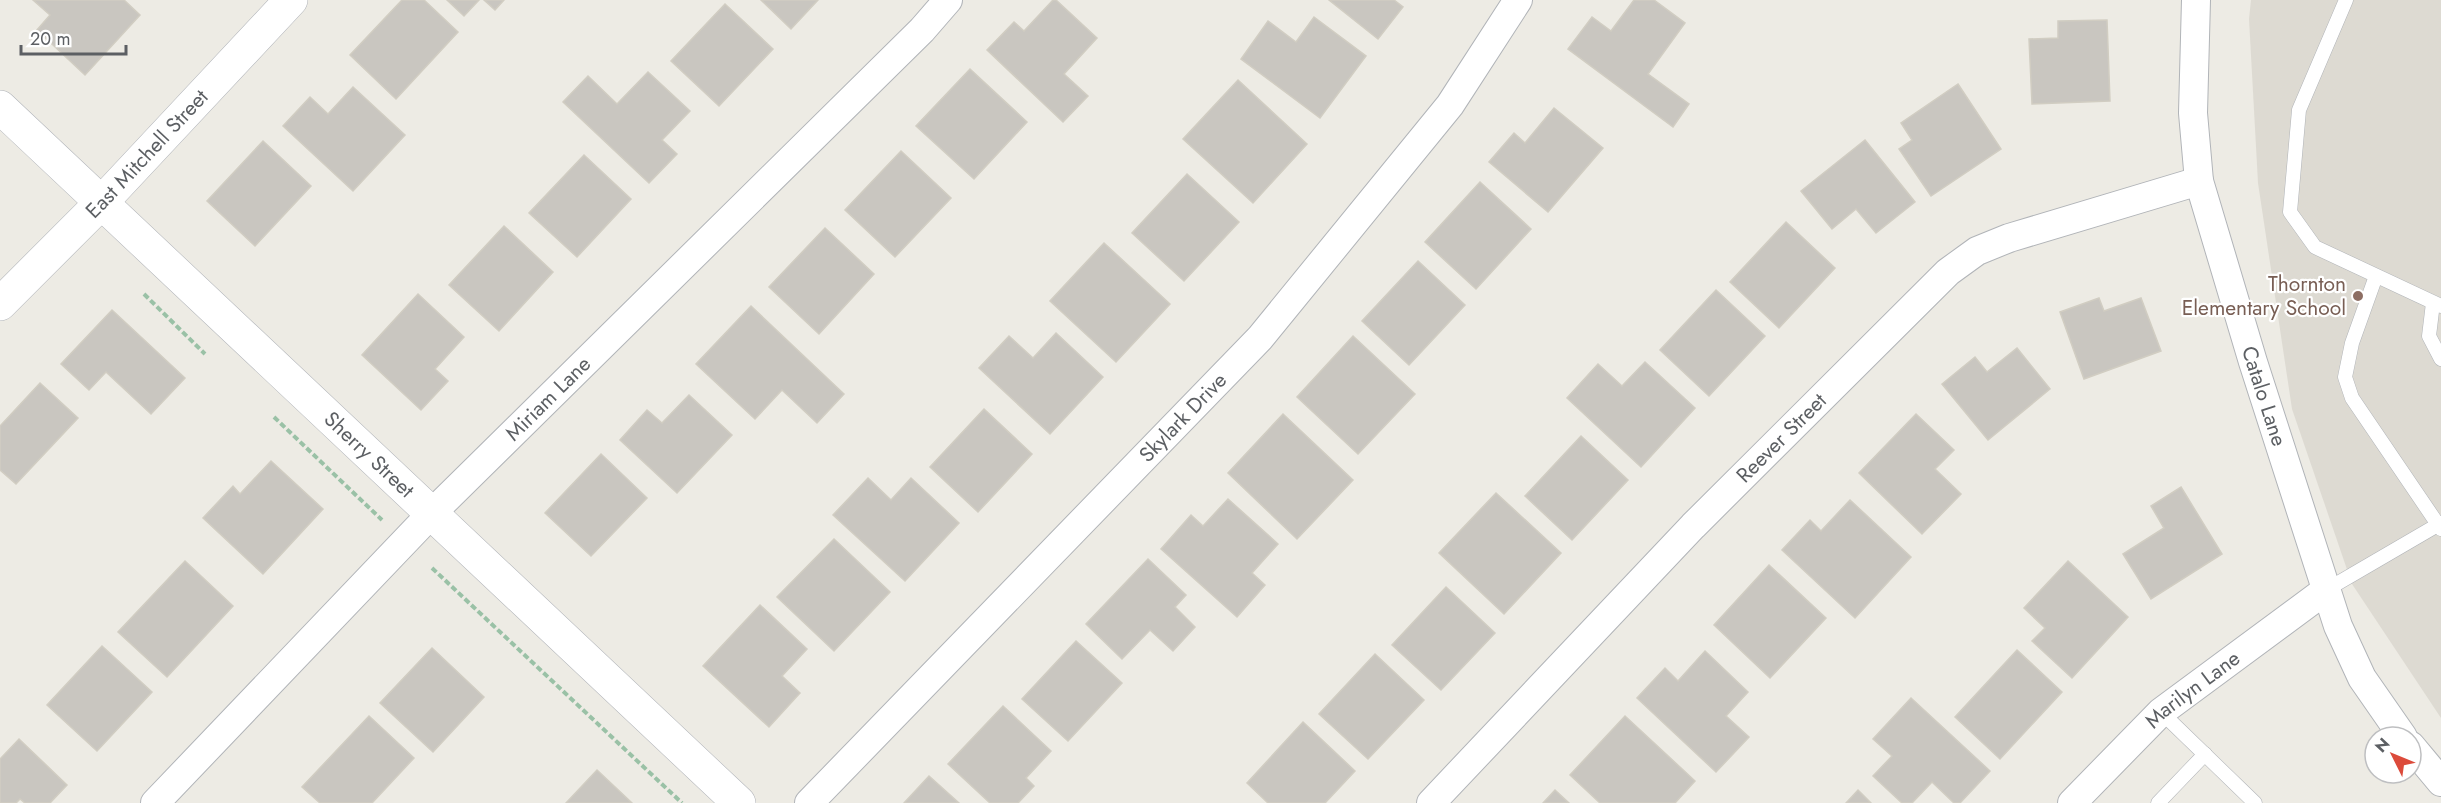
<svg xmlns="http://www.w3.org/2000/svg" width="2441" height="803" font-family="Jost,sans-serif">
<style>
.education{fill:#dddad2}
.building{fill:#c9c6c0;stroke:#d1cdc2;stroke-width:1.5}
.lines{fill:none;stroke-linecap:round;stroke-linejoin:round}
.lane-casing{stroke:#b1b4b8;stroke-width:15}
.street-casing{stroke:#b1b4b8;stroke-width:30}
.secondary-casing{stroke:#b0b3b8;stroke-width:34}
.path{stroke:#9ac1a6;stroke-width:4;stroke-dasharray:6 3;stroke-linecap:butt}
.lane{stroke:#fff;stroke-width:14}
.street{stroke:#fff;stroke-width:28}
.secondary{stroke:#fff;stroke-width:33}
.education-dot{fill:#8d6e63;stroke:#fff;stroke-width:2}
.labels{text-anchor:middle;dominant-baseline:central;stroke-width:4.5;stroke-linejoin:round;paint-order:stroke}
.street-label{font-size:21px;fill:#5c5f63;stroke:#fff}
.education-label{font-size:21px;fill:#785e54;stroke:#fff;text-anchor:end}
</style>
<rect width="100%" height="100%" fill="#edebe4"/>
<polygon class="education" points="2251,0 2441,0 2441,718 2352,584 2292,409 2258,183 2249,19"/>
<g class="building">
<polygon points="33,0 124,0 140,15 85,75 37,30 50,15"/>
<polygon points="402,0 424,0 458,32 396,99 350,55"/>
<polygon points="447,0 479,0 464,16"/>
<polygon points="484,0 504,0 495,10"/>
<polygon points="761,0 818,0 791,29"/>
<polygon points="1053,0 1056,0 1097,38 1064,74 1088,96 1063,122 987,50 1014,22 1024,31"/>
<polygon points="1329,0 1394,0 1403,7 1378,39"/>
<polygon points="1634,0 1654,0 1685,23 1648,74 1689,104 1673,127 1568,49 1592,17 1611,31"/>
<polygon points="725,4 773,49 719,106 671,61"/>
<polygon points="1314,17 1366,56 1320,118 1241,59 1268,21 1296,42"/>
<polygon points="2107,20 2110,101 2032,104 2029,39 2058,38 2058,21"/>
<polygon points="970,69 1027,122 974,179 916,126"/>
<polygon points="648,72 690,111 662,140 677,154 649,183 563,102 588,76 617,104"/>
<polygon points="1238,80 1307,144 1253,203 1183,139"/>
<polygon points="1958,84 2001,149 1931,196 1899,149 1912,140 1901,123"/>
<polygon points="353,87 405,135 353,191 283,126 310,97 328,114"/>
<polygon points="1554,108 1603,148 1548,212 1489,162 1514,133 1525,143"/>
<polygon points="1865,140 1915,202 1876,233 1856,209 1832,229 1801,191"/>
<polygon points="263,141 311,186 255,246 207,201"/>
<polygon points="901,151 951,198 895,257 845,210"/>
<polygon points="584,155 631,199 577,257 529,213"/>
<polygon points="1187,174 1239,222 1184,281 1132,233"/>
<polygon points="1480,182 1531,229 1476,289 1425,242"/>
<polygon points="1786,222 1835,268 1779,328 1730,282"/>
<polygon points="504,226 553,272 499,331 449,285"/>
<polygon points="825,228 874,274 819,334 769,287"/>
<polygon points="1104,243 1170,304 1116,362 1050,301"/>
<polygon points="1418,261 1465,305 1409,365 1362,321"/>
<polygon points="1716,290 1765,336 1709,396 1660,350"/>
<polygon points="418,294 464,337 435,369 448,381 421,410 362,355"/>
<polygon points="2099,298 2104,311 2141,298 2161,351 2084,379 2060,312"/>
<polygon points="751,306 844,394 817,423 782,390 755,419 696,364"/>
<polygon points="112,310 185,378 151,414 106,372 89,390 61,364"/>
<polygon points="1056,333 1103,377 1050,434 979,368 1009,336 1033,358"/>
<polygon points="1353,336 1415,394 1358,454 1297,397"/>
<polygon points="2017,348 2050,389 1988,440 1942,384 1975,357 1987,372"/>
<polygon points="1645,362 1695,408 1641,467 1567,398 1598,364 1622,386"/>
<polygon points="40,383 78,418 16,484 0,470 0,426"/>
<polygon points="689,395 732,435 677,493 620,440 647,410 662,423"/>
<polygon points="984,409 1032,454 978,512 930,467"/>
<polygon points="1283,414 1353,480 1297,539 1228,473"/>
<polygon points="1916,414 1954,450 1935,469 1961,494 1922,534 1859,473"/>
<polygon points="1581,436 1628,480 1572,540 1525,496"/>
<polygon points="601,454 647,498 591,556 545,513"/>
<polygon points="271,461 323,509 263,574 203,518 233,486 240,494"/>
<polygon points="868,478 891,500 911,478 959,523 905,581 833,515"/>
<polygon points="2181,487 2222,554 2151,599 2123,554 2164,528 2151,506"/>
<polygon points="1496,493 1561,553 1504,614 1439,553"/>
<polygon points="1228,499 1278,544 1252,573 1265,585 1237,617 1161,549 1191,515 1203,526"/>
<polygon points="1850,500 1911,557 1855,618 1782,550 1810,520 1821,531"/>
<polygon points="834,539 890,592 834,651 777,597"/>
<polygon points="1148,559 1186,595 1175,607 1195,627 1173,651 1150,630 1122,659 1086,624"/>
<polygon points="185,561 233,606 167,677 118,632"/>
<polygon points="2068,561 2128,617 2072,678 2032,641 2045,628 2024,608"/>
<polygon points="1769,565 1826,618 1770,678 1714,625"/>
<polygon points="1446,587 1495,633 1441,690 1392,645"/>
<polygon points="760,605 807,649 782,676 800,693 769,727 703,666"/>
<polygon points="1076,641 1122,683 1068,741 1022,699"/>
<polygon points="102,646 152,692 97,751 47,705"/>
<polygon points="432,648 484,697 433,752 380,703"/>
<polygon points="2017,650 2062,692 2000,759 1955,717"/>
<polygon points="1705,651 1748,692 1726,716 1749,737 1716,772 1637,698 1665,668 1678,681"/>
<polygon points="1375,654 1424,700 1368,759 1319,714"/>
<polygon points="1911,698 1990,771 1960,803 1954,803 1932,782 1912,803 1902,803 1873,776 1892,756 1873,739"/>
<polygon points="1003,706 1051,751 1026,778 1034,786 1018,803 990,803 948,764"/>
<polygon points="369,716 414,758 372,803 320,803 302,787"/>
<polygon points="1625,716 1695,781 1675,803 1600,803 1570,775"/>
<polygon points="1303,722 1355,771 1325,803 1268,803 1247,783"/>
<polygon points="19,739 67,785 50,803 25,803 20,799 16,803 0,803 0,759"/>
<polygon points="597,770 632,803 566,803"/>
<polygon points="929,776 959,803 904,803"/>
<polygon points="1555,790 1569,803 1543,803"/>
<polygon points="1858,790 1871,803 1846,803"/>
</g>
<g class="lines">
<defs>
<g id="lane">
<polyline points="2346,0 2299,110 2290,212 2315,247 2441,306"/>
<polyline points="2376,276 2352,343 2345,377 2352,398 2441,529"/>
<polyline points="2433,303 2429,336 2441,359"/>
<polyline points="2326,590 2441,523"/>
<polyline points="2161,712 2255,803"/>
<polyline points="2158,803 2205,754"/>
</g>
<g id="street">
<path id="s1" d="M2196,0L2193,113L2199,181L2253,362L2338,626L2362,678L2403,737"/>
<polyline points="2411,746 2441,782"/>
<path id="s2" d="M155,803L432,513L922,30L948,0"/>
<path id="s3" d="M809,803L1260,338L1450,105L1518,0"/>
<path id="s4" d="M1431,803L1693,526L1948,272L1977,251L2009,238L2199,181"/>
<path id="s5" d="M2072,803L2161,712L2326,590"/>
</g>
<g id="secondary">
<path id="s6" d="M0,107L739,803"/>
<path id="s7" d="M0,304L101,203L291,0"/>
</g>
</defs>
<use href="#lane" class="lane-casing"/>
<use href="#street" class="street-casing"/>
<use href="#secondary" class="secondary-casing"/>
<g class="path">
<polyline points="144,294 205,354"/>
<polyline points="274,417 382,520"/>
<polyline points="432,568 682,803"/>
</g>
<use href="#lane" class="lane"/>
<use href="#street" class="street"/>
<use href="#secondary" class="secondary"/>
</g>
<circle class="education-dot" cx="2358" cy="296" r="6"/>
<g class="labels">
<g class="street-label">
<text stroke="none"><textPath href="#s7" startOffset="210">East Mitchell Street</textPath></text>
<text stroke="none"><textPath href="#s1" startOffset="406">Catalo Lane</textPath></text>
<text stroke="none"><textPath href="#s2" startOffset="564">Miriam Lane</textPath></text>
<text stroke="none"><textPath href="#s3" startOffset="537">Skylark Drive</textPath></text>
<text stroke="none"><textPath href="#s4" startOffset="506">Reever Street</textPath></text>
<text stroke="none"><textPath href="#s6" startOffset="507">Sherry Street</textPath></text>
<text stroke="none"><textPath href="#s5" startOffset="166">Marilyn Lane</textPath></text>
</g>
<g class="education-label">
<text x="2346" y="284">Thornton<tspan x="2346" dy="24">Elementary School</tspan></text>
</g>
</g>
<g transform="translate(2393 755) rotate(313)"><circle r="28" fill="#ffffff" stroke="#bebfc1" stroke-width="1.5"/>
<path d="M0-4.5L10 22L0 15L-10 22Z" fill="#dc4b3b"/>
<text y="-9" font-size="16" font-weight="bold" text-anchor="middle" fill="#5c5f63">N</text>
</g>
<path d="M21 45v9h105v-9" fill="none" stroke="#5c5f63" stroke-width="3"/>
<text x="30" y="45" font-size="18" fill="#5c5f63" stroke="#ffffff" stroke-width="4.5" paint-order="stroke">20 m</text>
</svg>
